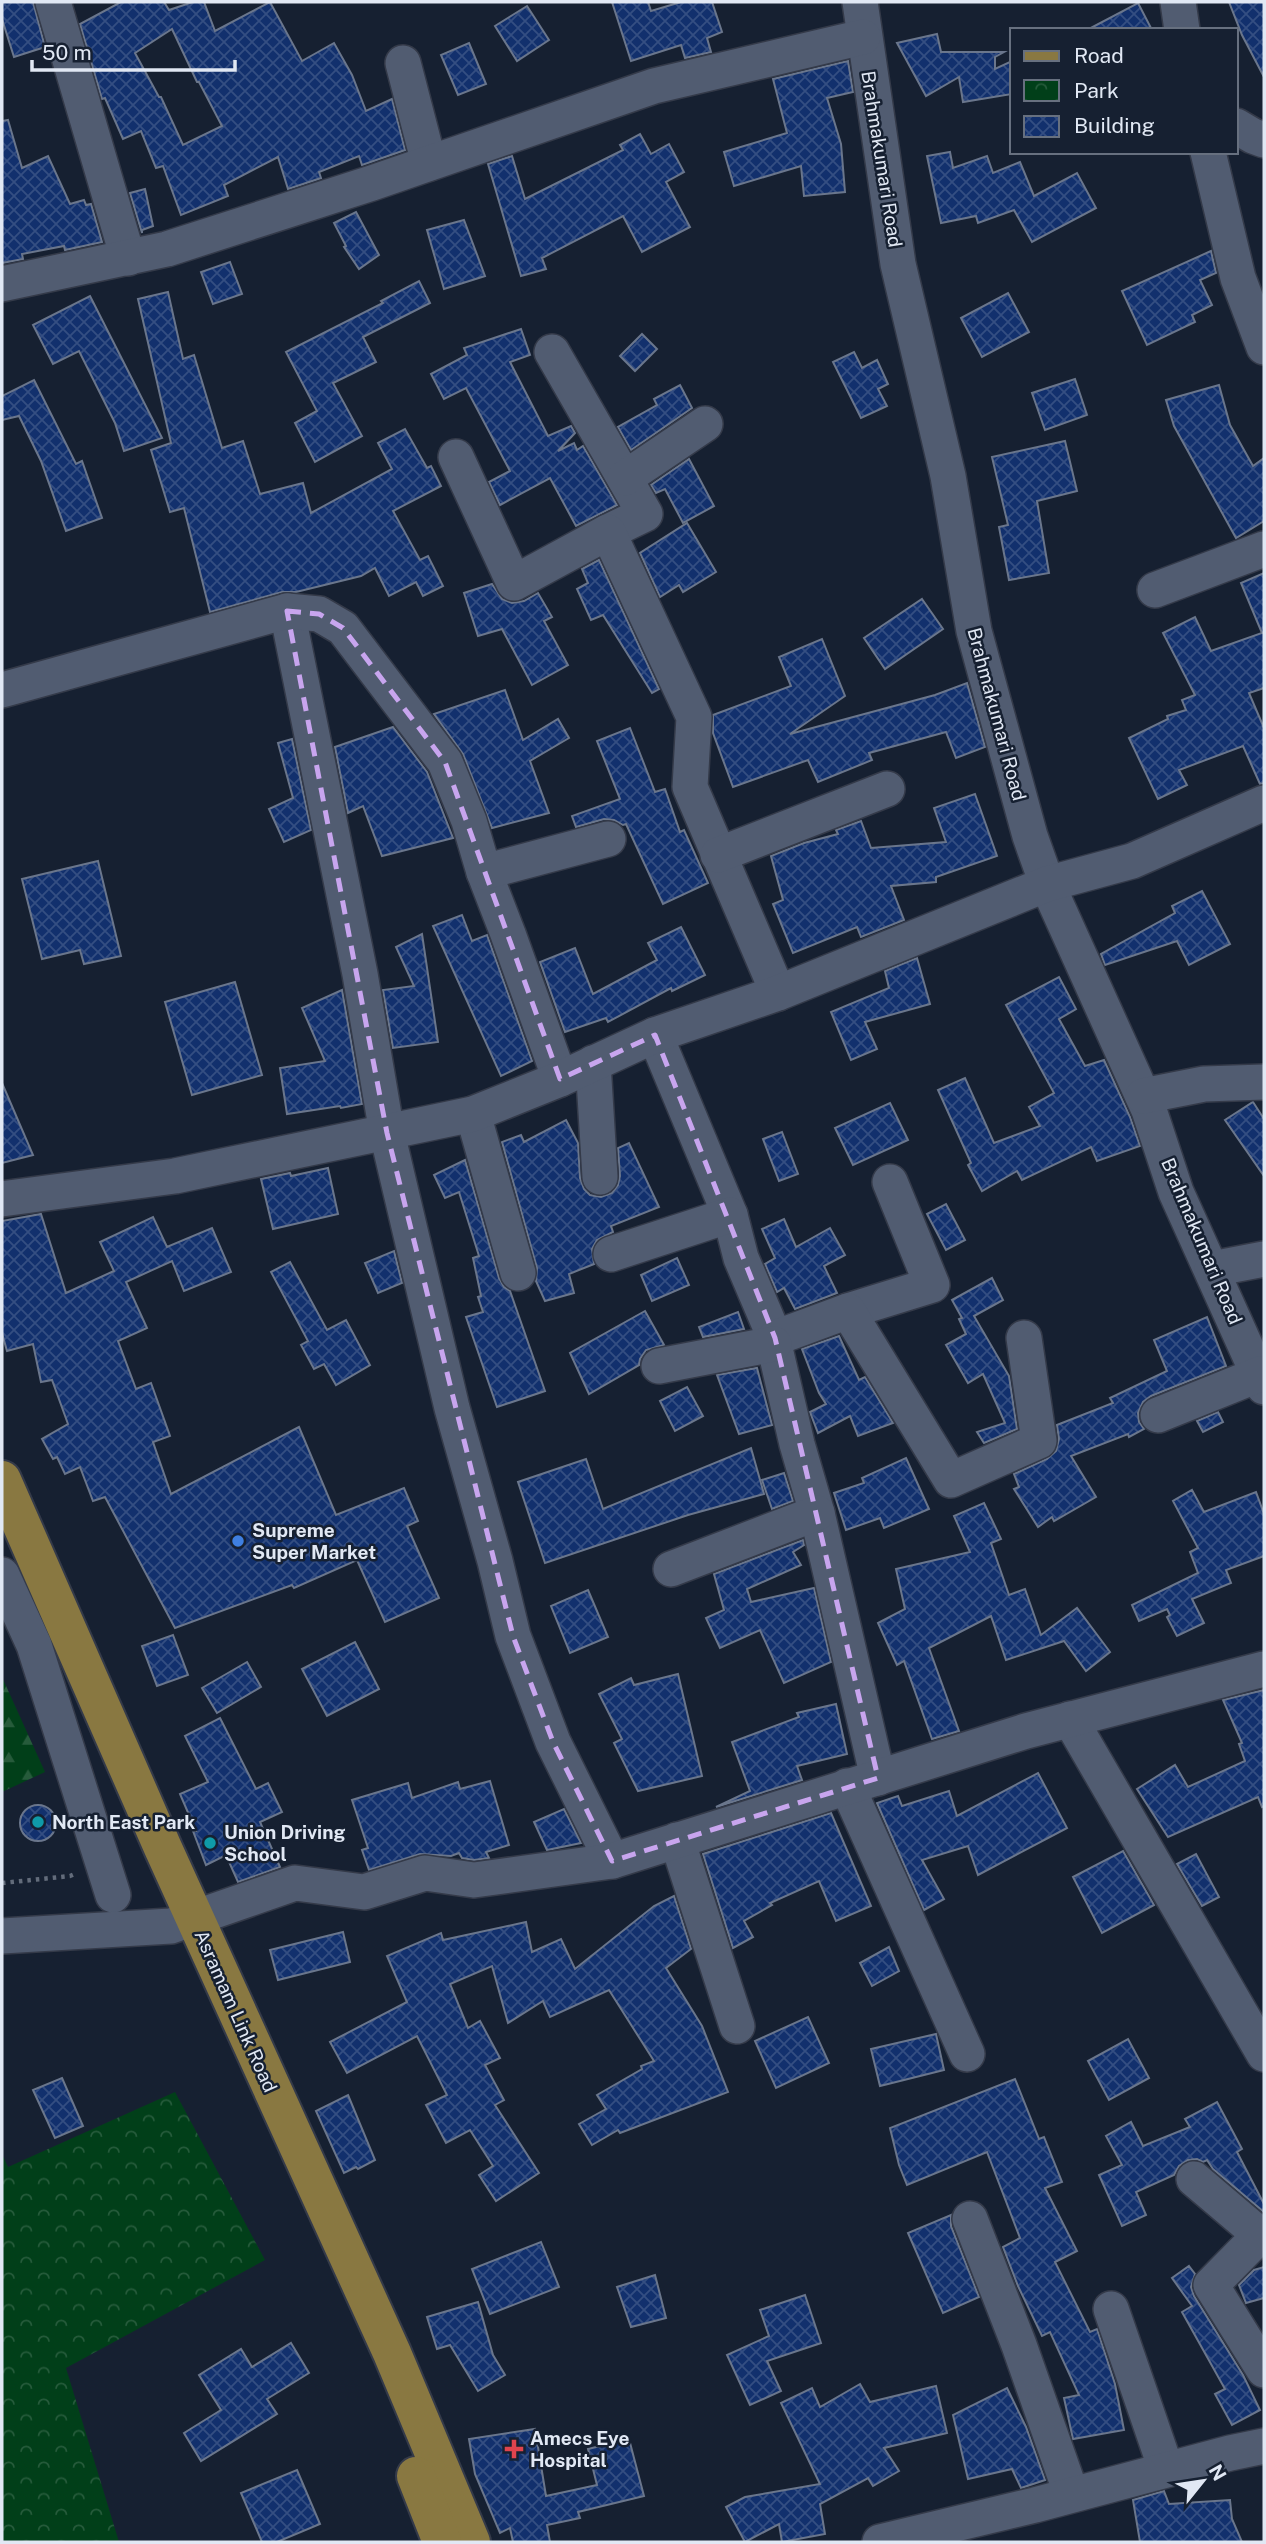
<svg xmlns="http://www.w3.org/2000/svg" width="1266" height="2544" font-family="'Public Sans',sans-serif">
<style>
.forest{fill:url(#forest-firs)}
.park{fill:url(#park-crowns)}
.building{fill:url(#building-cross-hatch);stroke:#6a768c;stroke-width:2;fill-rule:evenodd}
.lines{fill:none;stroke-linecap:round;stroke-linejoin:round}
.minor-casing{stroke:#343a49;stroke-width:38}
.major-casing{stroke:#343a49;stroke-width:42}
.path{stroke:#636c7b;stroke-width:4.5;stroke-dasharray:3.5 5;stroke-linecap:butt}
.minor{stroke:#515c71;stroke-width:35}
.major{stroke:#897841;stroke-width:38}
.marked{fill:none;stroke:#c8a5ee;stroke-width:5;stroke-dasharray:14 9;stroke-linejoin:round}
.shop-dot{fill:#3f7fe0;stroke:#162031;stroke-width:2.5}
.culture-dot{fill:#0f9aa8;stroke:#162031;stroke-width:2.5}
.health-dot{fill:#e0444e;stroke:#162031;stroke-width:2.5}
.labels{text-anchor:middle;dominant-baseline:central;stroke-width:5;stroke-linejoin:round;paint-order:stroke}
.street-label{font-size:19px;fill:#e1e8f4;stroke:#162031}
.poi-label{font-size:19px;font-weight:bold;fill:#e1e8f4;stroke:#162031;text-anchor:start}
</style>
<defs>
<pattern id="forest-firs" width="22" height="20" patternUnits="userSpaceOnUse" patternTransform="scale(1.75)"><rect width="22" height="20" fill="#013f19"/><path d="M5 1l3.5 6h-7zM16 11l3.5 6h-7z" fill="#265b3b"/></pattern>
<pattern id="park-crowns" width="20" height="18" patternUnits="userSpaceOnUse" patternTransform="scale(1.75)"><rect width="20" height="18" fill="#013f19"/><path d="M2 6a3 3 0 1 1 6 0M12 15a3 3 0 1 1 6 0" fill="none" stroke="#265b3b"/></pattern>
<pattern id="building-cross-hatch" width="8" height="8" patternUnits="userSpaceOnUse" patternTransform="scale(1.75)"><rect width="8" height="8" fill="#12306d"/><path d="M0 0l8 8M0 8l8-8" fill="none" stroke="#344e82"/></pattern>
</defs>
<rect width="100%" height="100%" fill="#162031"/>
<polygon class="forest" points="2,1677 45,1772 2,1792"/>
<polygon class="park" points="175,2092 265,2260 66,2368 119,2542 2,2542 2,2154 8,2167"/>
<g class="building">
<polygon points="2,2 33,2 45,47 14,57 2,19"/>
<path d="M121,2H164L169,10L193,2H204L215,31L270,2L302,61L334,43L352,75L366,111L392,99L405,150L362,165L359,156L319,172L321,178L288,189L278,157L224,185L228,196L181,215L163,166L156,168L141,131L123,139L105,98L102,99L80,24ZM172,29L197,82H199L222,126L183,145L161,97H159L135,53Z"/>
<polygon points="612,2 648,2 651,11 681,2 712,2 722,32 707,38 711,52 685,58 681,45 631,61"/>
<polygon points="1229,2 1264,2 1264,77 1242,35"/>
<polygon points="1138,3 1152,30 1087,30"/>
<polygon points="527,6 549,40 517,61 495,26"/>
<polygon points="937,34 941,52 1004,52 995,57 995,69 1012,61 1012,94 963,102 959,77 926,96 897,43"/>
<polygon points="469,43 486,84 458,95 441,55"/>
<polygon points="848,61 853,92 827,98 841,144 845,192 804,196 801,166 734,186 724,152 787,133 773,79"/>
<polygon points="8,120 22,168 48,156 70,204 84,200 86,205 91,204 102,242 65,250 64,246 22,254 23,259 2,263 2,121"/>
<polygon points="640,134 651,154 669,144 684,172 666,182 690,227 642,252 623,216 542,258 546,269 521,276 488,164 512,156 525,199 623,150 620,145"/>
<polygon points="950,152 953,168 987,156 993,173 1020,162 1034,196 1077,173 1096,208 1032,242 1014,210 978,223 976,216 941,223 927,156"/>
<polygon points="145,189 153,226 142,230 142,233 130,193"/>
<polygon points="356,212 379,255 359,269 344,247 346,246 334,223"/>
<polygon points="464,220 485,276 444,289 427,230"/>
<polygon points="1211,251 1216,273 1200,280 1212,305 1192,315 1195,322 1147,345 1122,291"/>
<polygon points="230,262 242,294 213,304 201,272"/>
<polygon points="419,281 430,303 363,337 376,362 333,383 362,436 315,462 295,423 317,411 286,352 383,303 381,301"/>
<polygon points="168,292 183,359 194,355 222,448 243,441 260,494 303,483 311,513 392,469 378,443 405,429 427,468 431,466 441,486 393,511 420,560 428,556 443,586 423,596 416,582 389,596 375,568 361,576 296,592 282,592 210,612 184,508 170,512 151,450 171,443 138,299"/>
<polygon points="1008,293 1029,332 982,357 961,318"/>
<polygon points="90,296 162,438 124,451 115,423 79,351 53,364 33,325"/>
<polygon points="521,329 530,355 510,362 548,436 571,426 575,433 558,451 574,443 577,450 583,446 617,505 576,526 550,478 500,505 489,482 510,471 466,388 444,399 431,374 467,355 464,348"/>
<polygon points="642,334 657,349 635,371 620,356"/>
<polygon points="854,352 862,368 877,360 888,384 878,389 887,406 861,418 833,362"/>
<polygon points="1075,379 1087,415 1045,430 1032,393"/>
<polygon points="34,380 76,464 82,461 102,518 66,531 41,461 19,416 2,420 2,396"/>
<polygon points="680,385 692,408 631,450 618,427 657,405 654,399"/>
<polygon points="1219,385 1230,425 1253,466 1264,458 1264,521 1236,538 1174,426 1166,400"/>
<polygon points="1065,441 1077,491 1037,501 1049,573 1009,580 999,527 1008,525 992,457"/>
<polygon points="689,459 714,506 683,523 665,489 656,493 651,485"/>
<polygon points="687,523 716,572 683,592 679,585 660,597 640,553"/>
<polygon points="599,560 659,689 652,693 603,615 591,620 577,589 588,583 582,569"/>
<polygon points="1264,573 1264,688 1249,693 1264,728 1264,783 1260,784 1243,746 1179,770 1187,785 1158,799 1129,738 1168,719 1167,716 1186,710 1182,700 1195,695 1163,633 1195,617 1211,651 1262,633 1241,583"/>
<polygon points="492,584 502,599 512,603 524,601 538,593 552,617 544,621 568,665 532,685 502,629 478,636 464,593"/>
<polygon points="922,599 943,629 885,669 864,638"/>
<polygon points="822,639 845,696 790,734 935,695 967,683 985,747 956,758 946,732 869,753 872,760 818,782 808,760 733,787 713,733 713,715 791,686 779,657"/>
<polygon points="505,690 523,740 558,719 569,738 530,761 549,813 492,828 463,754 434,714"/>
<polygon points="393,727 427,772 453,838 382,856 363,806 348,813 335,747"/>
<polygon points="630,728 655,792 665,789 680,832 684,830 708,883 663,904 626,824 623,825 614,820 604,819 576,827 572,816 620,799 597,741"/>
<polygon points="292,739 311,830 284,842 269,809 293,798 278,743"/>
<polygon points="975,794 997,856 936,877 936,882 891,886 904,920 861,937 857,927 793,953 773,904 783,900 771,856 804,843 838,834 836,830 861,821 871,848 946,842 934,808"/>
<polygon points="98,861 121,956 84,964 80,950 42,959 22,879"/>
<polygon points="1202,891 1230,944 1189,965 1177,941 1105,965 1101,954 1175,913 1172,906"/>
<polygon points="462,915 472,941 487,935 532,1061 501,1076 433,926"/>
<polygon points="681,927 705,975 672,991 671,988 608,1022 606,1018 565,1032 540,962 575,948 593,994 657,960 648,943"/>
<polygon points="422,934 438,1042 393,1048 383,990 414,986 396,947"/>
<polygon points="917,958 930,1004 865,1022 877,1049 851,1060 831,1012 889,988 885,971"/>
<polygon points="1059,977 1076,1009 1059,1019 1085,1066 1104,1060 1130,1117 1140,1146 1097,1161 1091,1147 1022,1180 1017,1171 982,1191 968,1165 971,1163 938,1090 965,1078 994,1143 1040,1126 1029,1107 1054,1093 1006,1005"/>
<polygon points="235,982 262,1075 192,1095 165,1002"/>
<polygon points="342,990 362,1104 341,1108 340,1106 287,1114 280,1068 325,1061 302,1008"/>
<polygon points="2,1083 33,1155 2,1163"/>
<polygon points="1253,1102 1264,1119 1264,1176 1225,1120"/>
<polygon points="890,1103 908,1140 853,1165 835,1128"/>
<polygon points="566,1120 578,1143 580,1178 584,1189 590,1195 601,1197 612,1193 618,1185 620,1176 618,1148 629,1143 659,1207 611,1226 613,1232 597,1240 592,1249 594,1264 569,1274 574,1293 545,1301 536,1281 537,1268 502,1142 521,1135 524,1142"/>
<polygon points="782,1132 798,1174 779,1181 763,1139"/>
<polygon points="465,1160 499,1278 504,1287 510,1291 545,1391 497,1407 466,1317 483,1312 478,1297 481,1296 473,1258 479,1256 459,1192 445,1198 434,1175"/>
<polygon points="328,1168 338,1214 273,1229 261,1179 290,1173 291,1176"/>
<polygon points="946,1204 965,1240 946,1250 927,1214"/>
<polygon points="41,1214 66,1293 114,1271 100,1242 153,1217 167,1247 212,1228 231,1272 184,1291 172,1261 126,1282 147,1328 118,1341 136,1389 151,1383 170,1436 153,1442 171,1494 299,1427 336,1515 404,1488 418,1521 407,1526 439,1598 385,1622 357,1560 294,1588 292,1585 175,1628 105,1497 93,1501 80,1467 65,1474 57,1457 53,1459 42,1439 68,1424 52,1380 41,1382 33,1344 7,1351 2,1333 2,1221"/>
<polygon points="784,1219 796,1247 830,1228 845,1255 824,1266 837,1293 795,1309 784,1288 777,1292 765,1264 775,1258 762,1229"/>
<polygon points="394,1251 402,1283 378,1293 365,1263"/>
<polygon points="677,1258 689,1285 652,1301 641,1275"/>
<polygon points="290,1262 327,1330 346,1320 370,1365 336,1385 324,1364 314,1369 301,1345 308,1341 271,1272"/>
<polygon points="992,1278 1003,1300 974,1316 1009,1376 1017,1429 984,1443 977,1432 1005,1423 983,1374 968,1383 946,1345 966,1334 959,1319 962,1318 952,1300"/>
<polygon points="645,1311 664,1345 646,1350 640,1359 639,1365 589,1394 570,1353"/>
<polygon points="738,1312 744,1329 703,1337 699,1327"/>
<polygon points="1207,1317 1226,1366 1151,1396 1143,1402 1138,1413 1139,1422 1144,1429 1129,1437 1128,1434 1071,1456 1096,1497 1054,1521 1052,1517 1038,1527 1014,1489 1019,1487 1014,1474 1047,1459 1056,1451 1059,1439 1057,1425 1113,1403 1110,1398 1167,1371 1154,1340"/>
<polygon points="839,1336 859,1380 865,1377 893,1423 858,1436 850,1416 818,1433 810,1412 826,1404 819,1393 802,1349"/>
<polygon points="757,1368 772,1425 739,1434 717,1375"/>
<polygon points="687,1387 703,1416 675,1431 660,1401"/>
<polygon points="1218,1412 1223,1422 1203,1432 1197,1421"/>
<polygon points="751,1448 764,1494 688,1515 545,1563 518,1482 586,1459 603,1509"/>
<polygon points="906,1458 929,1509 884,1528 880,1518 846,1530 834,1493 864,1483 862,1478"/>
<polygon points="784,1473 793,1501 772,1509 762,1480"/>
<polygon points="1192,1490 1204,1512 1256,1492 1264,1514 1264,1556 1226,1570 1231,1583 1192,1599 1204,1623 1177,1636 1167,1617 1170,1615 1167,1609 1139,1621 1132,1605 1198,1573 1190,1552 1198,1548 1173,1501"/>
<polygon points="984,1503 1001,1539 991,1543 1009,1595 1025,1589 1041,1635 1077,1608 1110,1652 1086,1671 1064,1641 1006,1660 991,1616 929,1648 959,1731 932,1739 904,1661 897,1665 878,1623 905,1609 896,1569 970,1552 954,1516"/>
<polygon points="803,1540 804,1545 793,1552 801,1565 747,1589 751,1602 814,1588 831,1662 784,1683 760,1630 720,1648 706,1618 724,1610 714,1574"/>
<polygon points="588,1590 608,1637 570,1653 551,1606"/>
<polygon points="173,1635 188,1675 157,1686 142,1646"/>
<polygon points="355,1642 379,1689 327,1716 302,1669"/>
<polygon points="247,1662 261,1687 217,1713 202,1688"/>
<polygon points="678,1674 702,1776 638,1791 614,1743 622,1739 599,1694 631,1678 634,1685"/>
<polygon points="1264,1690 1264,1806 1262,1807 1258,1797 1168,1837 1137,1789 1175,1765 1188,1787 1245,1761 1239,1744 1242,1743 1223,1700"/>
<polygon points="836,1704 847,1754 797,1766 802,1780 716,1807 750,1791 732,1742 799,1717 797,1713"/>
<polygon points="220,1718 256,1789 268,1783 282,1812 260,1822 280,1867 238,1882 226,1855 206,1865 193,1831 196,1831 180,1794 208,1782 185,1736"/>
<polygon points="1038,1773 1067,1828 978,1875 968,1846 922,1860 944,1899 924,1910 877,1803 898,1796 902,1806 949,1791 957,1816"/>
<polygon points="490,1781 509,1845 486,1852 489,1858 474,1860 462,1858 459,1853 451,1856 420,1854 369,1870 362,1850 368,1848 352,1800 408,1783 412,1798 458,1782 460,1789"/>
<circle cx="38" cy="1823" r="18"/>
<polygon points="564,1809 581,1843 547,1850 534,1822"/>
<polygon points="831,1813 871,1906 836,1921 819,1881 770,1903 772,1905 744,1921 753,1937 733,1948 703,1854"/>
<polygon points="1123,1851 1154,1905 1102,1933 1073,1877"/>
<polygon points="1196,1854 1219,1897 1202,1906 1177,1864"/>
<polygon points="674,1896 691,1949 666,1968 702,2026 728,2092 620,2133 618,2130 592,2145 579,2124 606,2109 597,2095 642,2069 641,2066 654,2061 609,1990 550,2017 543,2001 508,2023 492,1966 450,1984 468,2028 480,2021 500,2058 485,2065 504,2100 495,2105 539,2173 496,2201 479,2175 493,2166 470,2130 446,2143 426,2105 447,2095 417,2036 347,2073 330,2042 407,2002 387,1956 441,1933 443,1940 526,1922 532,1952 561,1939 575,1969 654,1906"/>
<polygon points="343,1932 350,1962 278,1980 270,1950"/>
<polygon points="889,1947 899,1971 872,1986 860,1963"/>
<polygon points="808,2017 829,2063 776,2088 755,2041"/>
<polygon points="936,2034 944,2070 880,2086 871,2049"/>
<polygon points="1128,2039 1149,2078 1109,2100 1088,2061"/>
<polygon points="62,2078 83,2126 55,2138 33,2090"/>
<polygon points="1015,2079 1039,2139 1044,2137 1062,2182 1045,2188 1077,2251 1055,2262 1090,2332 1097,2329 1115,2384 1124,2430 1073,2439 1064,2398 1079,2395 1050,2332 1042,2336 1018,2286 1003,2247 1020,2238 987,2152 907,2185 899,2165 890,2128"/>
<polygon points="348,2095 375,2160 358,2169 356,2167 344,2173 316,2111"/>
<polygon points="1217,2102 1242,2149 1237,2152 1264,2204 1264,2212 1213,2169 1207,2160 1203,2162 1197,2159 1188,2160 1179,2166 1174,2175 1136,2192 1146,2215 1122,2226 1099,2175 1122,2165 1106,2136 1131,2122 1143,2146 1190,2127 1185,2119"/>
<polygon points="951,2215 951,2226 979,2297 943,2313 908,2233"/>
<polygon points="541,2242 559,2287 490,2314 472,2269"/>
<polygon points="1189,2266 1195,2274 1191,2287 1194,2296 1243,2375 1260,2410 1232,2425 1215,2394 1225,2389 1182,2312 1192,2306 1172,2278"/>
<polygon points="1264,2267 1264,2298 1246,2303 1239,2285 1254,2270"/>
<polygon points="655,2275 666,2318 631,2327 617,2287"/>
<polygon points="805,2295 821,2343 767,2361 781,2391 750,2405 727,2355 769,2336 760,2310"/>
<polygon points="478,2302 493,2355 505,2375 478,2391 450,2345 437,2349 427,2317"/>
<polygon points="291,2343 309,2373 267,2399 277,2414 201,2461 184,2433 221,2410 199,2375 241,2349 252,2367"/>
<polygon points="860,2384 870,2402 936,2386 947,2433 884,2448 899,2471 873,2486 868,2478 820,2504 825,2534 782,2542 779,2524 745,2542 726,2507 745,2497 820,2484 781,2403 812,2388 820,2407"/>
<polygon points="1007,2388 1026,2427 1045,2480 1021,2488 1012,2469 968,2479 953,2415"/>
<polygon points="535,2429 546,2496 597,2485 588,2449 629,2439 644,2496 578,2512 580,2518 547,2525 550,2542 513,2542 510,2528 500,2533 475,2474 469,2439"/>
<polygon points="297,2470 320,2524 277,2542 262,2542 241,2493"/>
<polygon points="1164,2491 1169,2504 1230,2500 1232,2519 1242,2542 1140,2542 1133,2500"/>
</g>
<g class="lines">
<defs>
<g id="minor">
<polyline points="53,2 128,258"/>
<polyline points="860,2 898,264 948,476 974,631 1030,836 1047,884 1149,1110 1176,1192 1264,1387"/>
<polyline points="1178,2 1182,30"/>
<polyline points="403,63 429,163"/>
<polyline points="1236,126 1253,136 1264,140"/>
<polyline points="1208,152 1238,278 1264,347"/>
<polyline points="2,284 167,249 372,183 654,86 863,37"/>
<polyline points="552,352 645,514 608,532"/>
<polyline points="456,457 514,583 608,532 694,717 690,787 778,993"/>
<polyline points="625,478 705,424"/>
<polyline points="1155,590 1264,549"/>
<polyline points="287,611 360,974 387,1133 452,1408 495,1561 513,1636 553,1742 612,1861"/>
<polyline points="2,690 287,611 319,614 343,628 445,762 469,821 484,872 508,934 560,1079"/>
<polyline points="718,855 887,789"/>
<polyline points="484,872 608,839"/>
<polyline points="655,1035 730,1215 741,1258 775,1338 774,1344 797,1444 817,1513 878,1778"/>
<polyline points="593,1063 600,1177"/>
<polyline points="1143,1096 1204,1084 1264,1082"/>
<polyline points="473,1114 518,1273"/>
<polyline points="2,1199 175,1176 473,1114 560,1079 655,1035 778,993 1047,884 1132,861 1264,803"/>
<polyline points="611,1254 730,1215"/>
<polyline points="1212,1269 1264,1259"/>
<polyline points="848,1311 932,1285 890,1182"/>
<polyline points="775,1338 848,1311 951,1480 1039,1441 1024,1338"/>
<polyline points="659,1366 774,1344"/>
<polyline points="1158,1415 1260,1374"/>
<polyline points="671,1569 817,1513"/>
<polyline points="2,1575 34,1645 113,1895"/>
<polyline points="1070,1719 1264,2054"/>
<polyline points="847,1786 967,2054"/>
<polyline points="677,1840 737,2026"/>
<polyline points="2,1936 171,1926 295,1883 364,1892 425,1873 474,1880 612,1861 1026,1731 1264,1669"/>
<polyline points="1194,2179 1260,2235 1211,2285 1264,2370"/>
<polyline points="970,2219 1019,2345 1071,2493"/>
<polyline points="1111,2309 1166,2469"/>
<polyline points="880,2542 1035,2505 1230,2453 1264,2446"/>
</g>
<g id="major">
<polyline points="2,1480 163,1848 392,2353 471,2542"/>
<polyline points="416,2476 442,2542"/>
</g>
</defs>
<use href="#minor" class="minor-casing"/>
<use href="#major" class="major-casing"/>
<polyline class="path" points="2,1883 70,1876 77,1873"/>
<use href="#minor" class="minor"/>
<use href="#major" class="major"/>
</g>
<path class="marked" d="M287,611L319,614L343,628L445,762L560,1079L655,1035L775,1338L878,1778L612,1861L553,1742L513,1636L387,1133Z"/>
<circle class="shop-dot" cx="238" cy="1541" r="7"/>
<g class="culture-dot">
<circle cx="38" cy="1822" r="7"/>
<circle cx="210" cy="1843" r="7"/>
</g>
<path class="health-dot" d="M510.5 2438.5h7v7h7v7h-7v7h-7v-7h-7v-7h7z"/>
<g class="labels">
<g class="street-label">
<text transform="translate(882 159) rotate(81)">Brahmakumari Road</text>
<text transform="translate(997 714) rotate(75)">Brahmakumari Road</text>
<text transform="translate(1202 1241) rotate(67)">Brahmakumari Road</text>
<text transform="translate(236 2011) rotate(66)">Asramam Link Road</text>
</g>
<g class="poi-label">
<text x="252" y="1530">Supreme<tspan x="252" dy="22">Super Market</tspan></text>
<text x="52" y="1822">North East Park</text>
<text x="224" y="1832">Union Driving<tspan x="224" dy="22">School</tspan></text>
<text x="530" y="2438">Amecs Eye<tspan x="530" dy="22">Hospital</tspan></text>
</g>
</g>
<rect width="1266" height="2544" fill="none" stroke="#e1e8f4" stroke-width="7"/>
<rect x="1010" y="28" width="228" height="126" fill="#162031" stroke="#67707f" stroke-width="2"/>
<rect x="1024" y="51" width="35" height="10" fill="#897841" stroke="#67707f" stroke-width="2"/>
<text x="1074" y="63" font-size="21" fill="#e1e8f4">Road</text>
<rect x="1024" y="80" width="35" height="21" fill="url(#park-crowns)" stroke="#67707f" stroke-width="2"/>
<text x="1074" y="98" font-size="21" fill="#e1e8f4">Park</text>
<rect x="1024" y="116" width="35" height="21" fill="url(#building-cross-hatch)" stroke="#67707f" stroke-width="2"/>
<text x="1074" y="133" font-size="21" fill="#e1e8f4">Building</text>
<g transform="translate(1203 2481) rotate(60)" stroke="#162031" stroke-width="5" paint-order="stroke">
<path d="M0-5L12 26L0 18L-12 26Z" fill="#e1e8f4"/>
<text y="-10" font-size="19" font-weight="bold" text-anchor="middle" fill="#e1e8f4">N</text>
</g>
<path d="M32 60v10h203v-10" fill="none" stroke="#e1e8f4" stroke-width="3.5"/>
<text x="42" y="60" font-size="21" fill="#e1e8f4" stroke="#162031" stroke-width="5" paint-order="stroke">50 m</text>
</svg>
